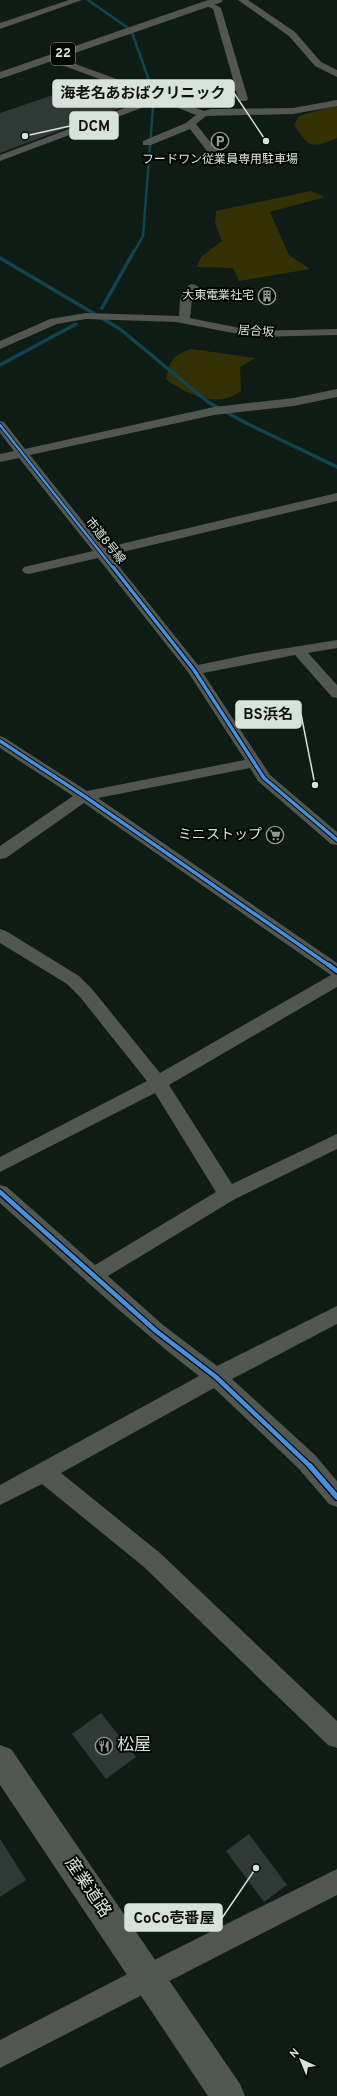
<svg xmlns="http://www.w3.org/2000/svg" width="337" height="2096" font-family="Overpass,'Noto Sans JP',sans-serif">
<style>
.green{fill:#333103}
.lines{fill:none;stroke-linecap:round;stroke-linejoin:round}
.stream-far1{stroke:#104550;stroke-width:2.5}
.stream{stroke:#104550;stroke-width:3.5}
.building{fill:#2f3a36}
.minor{fill:#525652;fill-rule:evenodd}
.major{fill:#505751;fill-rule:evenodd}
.cycleway-far3-casing{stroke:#020704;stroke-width:4}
.cycleway-far2-casing{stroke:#020704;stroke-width:5.5}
.cycleway-far1-casing{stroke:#020704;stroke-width:7}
.cycleway-casing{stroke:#020704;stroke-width:8}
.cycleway-far3{stroke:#468fdf;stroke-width:2.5}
.cycleway-far2{stroke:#468fdf;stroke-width:3.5}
.cycleway-far1{stroke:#468fdf;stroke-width:4.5}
.cycleway{stroke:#468fdf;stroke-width:5.5}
.labels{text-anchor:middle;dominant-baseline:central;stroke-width:4;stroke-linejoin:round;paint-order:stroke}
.far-poi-label{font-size:12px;fill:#d6e3db;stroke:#020704}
.far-street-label{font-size:12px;fill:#d6e3db;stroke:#020704}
.shield{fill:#020704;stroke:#96a19a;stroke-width:1}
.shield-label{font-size:13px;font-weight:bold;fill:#d6e3db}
.poi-label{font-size:14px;fill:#d6e3db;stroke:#020704;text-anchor:end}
.near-poi-label{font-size:17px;fill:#d6e3db;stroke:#020704;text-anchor:start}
.near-street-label{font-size:17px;fill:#d6e3db;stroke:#020704}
.leader{fill:none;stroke:#d6e3db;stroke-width:1.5}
.callout-dot{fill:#d6e3db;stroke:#020704;stroke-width:1.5}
.callout{fill:#d6e3db;stroke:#d6e3db;stroke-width:1.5}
.callout-label{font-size:15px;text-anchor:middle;font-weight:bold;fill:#111}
</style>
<rect width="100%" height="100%" fill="#0f1b15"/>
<g class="green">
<path d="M337,105V138C310,149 310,148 294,125L299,116Z"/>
<polygon points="311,191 325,197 270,212 289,255 310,269 239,281 233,268 197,267 201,257 222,241 215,223 216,211"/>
<path d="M191,349L255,358L240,367L241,391C218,409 187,395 166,379C170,360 172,356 191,349Z"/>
</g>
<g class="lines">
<g class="stream-far1">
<polyline points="88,0 131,30 150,83"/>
<polyline points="134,252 143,236 153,107"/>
</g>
<g class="stream">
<polyline points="0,258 120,329 208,402 246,423 337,467"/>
<polyline points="102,308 134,251"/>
<polyline points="0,365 76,324"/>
</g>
</g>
<g class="building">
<polygon points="97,80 138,95 119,102 128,105 0,153 0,113"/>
<polygon points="101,1713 136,1757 106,1779 72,1734"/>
<polygon points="249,1834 287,1885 264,1902 226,1851"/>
<polygon points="0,1839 26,1880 0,1897"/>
</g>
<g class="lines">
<g class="minor">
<polygon points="69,0 82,0 0,29 0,23"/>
<polygon points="238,0 248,0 295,32 321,62 337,70 337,77 315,66 289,36"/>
<polygon points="208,1 221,8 248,99 246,101 240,101 236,91 172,99 204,111 211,109 293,108 337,100 337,106 293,114 206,116 196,124 219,153 214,156 210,155 190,129 151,145 143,145 143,141 186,123 196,115 160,101 0,161 0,155 151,98 48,60 48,56 54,56 160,95 235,86 213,9 204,4"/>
<polygon points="193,284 199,287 192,299 190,318 254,331 337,329 337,335 254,337 176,322 86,319 57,324 0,349 0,341 50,319 86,313 179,316 180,299 189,285"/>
<path d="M337,389V397L294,406L214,415L30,455L104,548L337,493V501L110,555L198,665L256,653L337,640V648L308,653L337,685V698L332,697L295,655L203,673L270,775L337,832V845L331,844L258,781L250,768L98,798L337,963V987L169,1085L232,1184L337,1134V1149L235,1199L108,1276L163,1325L217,1366L337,1306V1324L232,1379L315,1455L337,1481V1507L329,1504L299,1469L214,1388L61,1473L160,1553L337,1721V1748L328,1745L144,1567L42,1484L0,1505V1485L199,1376C129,1322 66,1262 0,1203V1185L7,1187L95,1265L216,1192L155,1093L0,1172V1157L147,1081L80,997L67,984L0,943V929L6,931L79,976L92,989L160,1073L331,975L84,803L6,858L0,859V846L73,796L0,748V736L5,738L87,791L245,760L188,672L98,558L29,574L24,573L22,570L24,567L93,551L19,458L0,462V454L14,451L0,433V421L4,422L25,449L214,407L294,398Z"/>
<polygon points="337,1869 337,1895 0,2068 0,2040 168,1953"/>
</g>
<g class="major">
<polygon points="208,0 223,0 222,2 0,79 0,72"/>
<polygon points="0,1745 11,1749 240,2084 245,2096 208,2096 0,1785"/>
</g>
<defs>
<polyline id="cycleway-far3" points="0,425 113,568"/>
<g id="cycleway-far2">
<polyline points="113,567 194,670 264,778 337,840"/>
<polyline points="0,741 84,796 330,966"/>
</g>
<g id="cycleway-far1">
<polyline points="329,965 337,971"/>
<polyline points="0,1192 156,1331 216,1377 311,1467"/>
</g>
<polyline id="cycleway" points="310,1466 337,1497"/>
</defs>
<use href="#cycleway-far3" class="cycleway-far3-casing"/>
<use href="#cycleway-far2" class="cycleway-far2-casing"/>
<use href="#cycleway-far1" class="cycleway-far1-casing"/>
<use href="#cycleway" class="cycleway-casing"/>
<use href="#cycleway-far3" class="cycleway-far3"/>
<use href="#cycleway-far2" class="cycleway-far2"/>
<use href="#cycleway-far1" class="cycleway-far1"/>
<use href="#cycleway" class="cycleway"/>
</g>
<defs>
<symbol id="parking-ring" viewBox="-11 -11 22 22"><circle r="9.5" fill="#020704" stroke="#909d96" stroke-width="1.5"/><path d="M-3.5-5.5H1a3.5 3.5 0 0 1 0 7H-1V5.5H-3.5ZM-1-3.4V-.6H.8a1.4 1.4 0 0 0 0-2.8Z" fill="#909d96"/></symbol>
<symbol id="building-ring" viewBox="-11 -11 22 22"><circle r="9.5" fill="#020704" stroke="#909d96" stroke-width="1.5"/><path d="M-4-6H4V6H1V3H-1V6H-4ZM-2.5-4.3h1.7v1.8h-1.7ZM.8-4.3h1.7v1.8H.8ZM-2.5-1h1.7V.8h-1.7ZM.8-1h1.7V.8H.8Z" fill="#909d96"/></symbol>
<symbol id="supermarket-ring" viewBox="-11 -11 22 22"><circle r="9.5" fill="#020704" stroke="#909d96" stroke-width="1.5"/><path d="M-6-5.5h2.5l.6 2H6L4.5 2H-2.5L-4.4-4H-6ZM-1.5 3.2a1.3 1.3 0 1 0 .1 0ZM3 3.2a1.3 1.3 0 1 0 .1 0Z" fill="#909d96"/></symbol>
<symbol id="restaurant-ring" viewBox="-11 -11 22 22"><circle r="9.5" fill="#020704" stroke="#909d96" stroke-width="1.5"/><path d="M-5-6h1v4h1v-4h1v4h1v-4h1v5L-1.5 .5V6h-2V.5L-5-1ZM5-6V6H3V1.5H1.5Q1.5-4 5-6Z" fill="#909d96"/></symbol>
</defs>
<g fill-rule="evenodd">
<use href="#parking-ring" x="210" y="131" width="20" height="20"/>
<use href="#building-ring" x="257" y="286" width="20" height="20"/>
<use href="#supermarket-ring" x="265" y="825" width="20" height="20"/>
<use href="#restaurant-ring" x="94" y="1736" width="20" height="20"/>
</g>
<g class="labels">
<g class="far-poi-label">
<text x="220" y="160">フードワン従業員専用駐車場</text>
<text x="254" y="296" text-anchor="end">大東電業社宅</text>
</g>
<g class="far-street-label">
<text transform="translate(256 332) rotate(4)">居合坂</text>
<text transform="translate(105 541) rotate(51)">市道8号線</text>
</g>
<rect class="shield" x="51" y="43" width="24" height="22" rx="3"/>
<g class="shield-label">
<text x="63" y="54">22</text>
</g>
<g class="poi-label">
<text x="262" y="835">ミニストップ</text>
</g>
<g class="near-poi-label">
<text x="117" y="1746">松屋</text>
</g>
<g class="near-street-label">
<text transform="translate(87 1888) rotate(56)">産業道路</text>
</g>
</g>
<path class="leader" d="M266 141L234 93M25 136L70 126M315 785L301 714M256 1868L222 1918"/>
<g class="callout-dot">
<circle cx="266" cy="141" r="4"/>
<circle cx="25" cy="136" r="4"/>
<circle cx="315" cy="785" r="4"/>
<circle cx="256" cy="1868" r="4"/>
</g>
<g class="callout">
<rect x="53" y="80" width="181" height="27" rx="4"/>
<rect x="70" y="112" width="48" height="27" rx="4"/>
<rect x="236" y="701" width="65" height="27" rx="4"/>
<rect x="125" y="1904" width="97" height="27" rx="4"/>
</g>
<g class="callout-label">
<text x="143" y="98">海老名あおばクリニック</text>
<text x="94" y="131">DCM</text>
<text x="268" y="719">BS浜名</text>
<text x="174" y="1923">CoCo壱番屋</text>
</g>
<g transform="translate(301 2060) rotate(316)" stroke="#020704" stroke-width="3" paint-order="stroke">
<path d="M0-3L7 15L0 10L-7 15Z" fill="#d6e3db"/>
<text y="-6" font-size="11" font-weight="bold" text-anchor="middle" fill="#d6e3db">N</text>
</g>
</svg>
